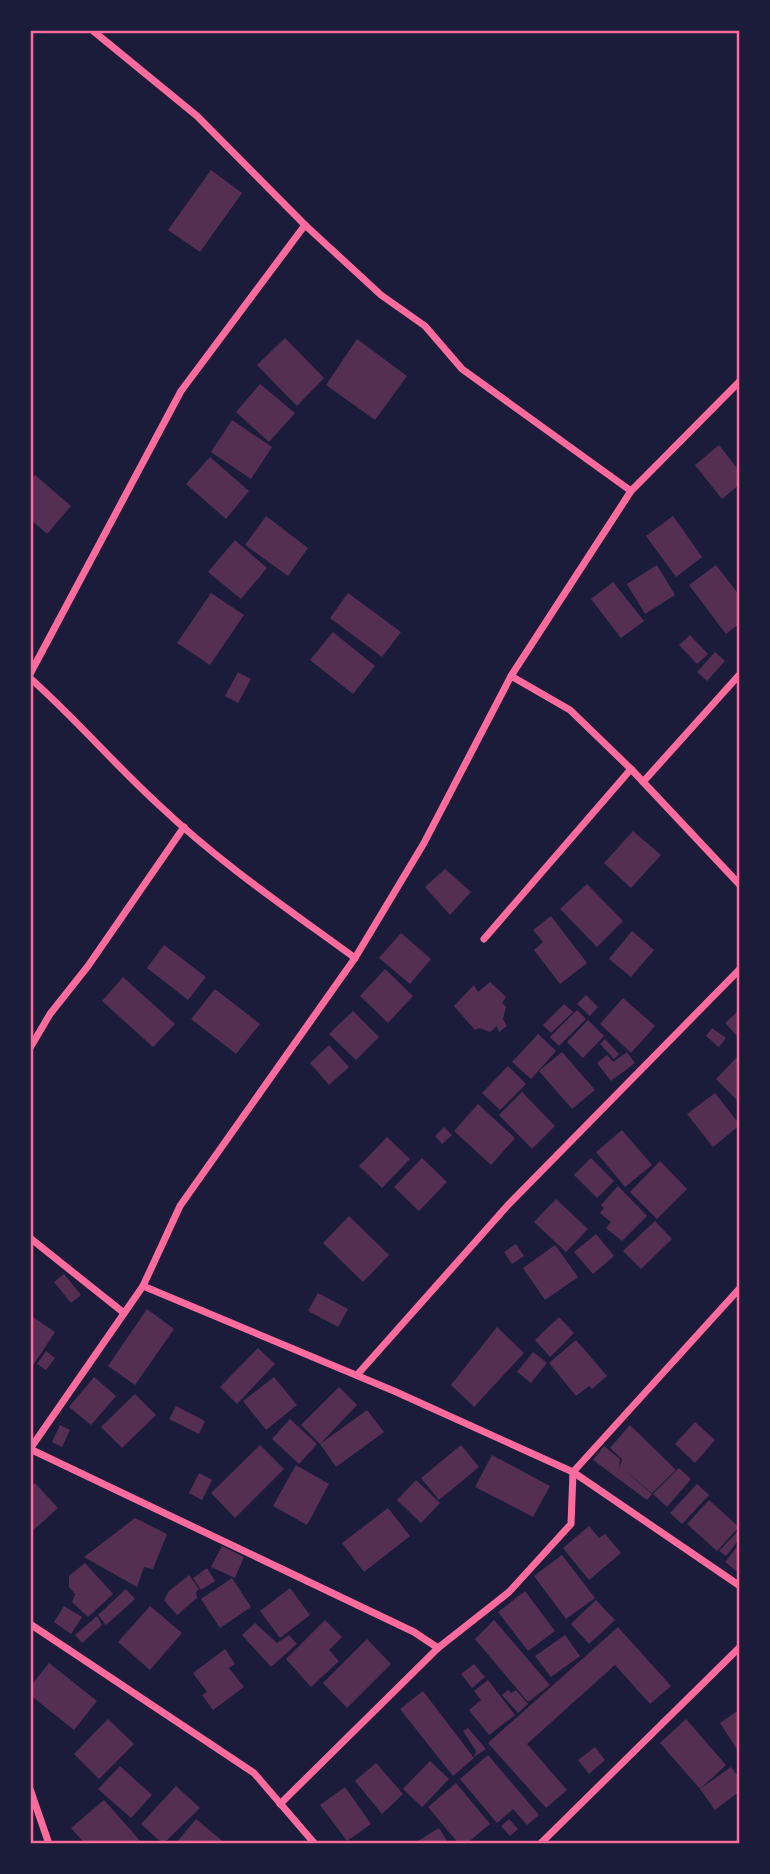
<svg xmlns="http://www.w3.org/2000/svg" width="770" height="1874" font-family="'Roboto Condensed',sans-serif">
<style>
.building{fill:#542f53}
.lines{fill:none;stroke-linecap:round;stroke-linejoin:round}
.minor{stroke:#ff6b9d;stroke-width:7}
.neatline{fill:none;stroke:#ff6b9d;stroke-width:2.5}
</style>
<rect width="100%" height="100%" fill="#1b1b3a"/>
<g class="building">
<polygon points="211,170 242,193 200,252 168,230"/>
<polygon points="285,338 324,378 297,406 257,365"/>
<polygon points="357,339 407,376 375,420 326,385"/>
<polygon points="260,384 295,413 269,442 236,412"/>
<polygon points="232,420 272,447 251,479 211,452"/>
<polygon points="719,445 740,472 740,484 722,499 695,465"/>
<polygon points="210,457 249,491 226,519 186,484"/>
<polygon points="35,475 71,506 47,534 30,519 30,481"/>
<polygon points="266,516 308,548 288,576 245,545"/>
<polygon points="673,516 702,557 676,577 646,536"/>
<polygon points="235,540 267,568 241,599 208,572"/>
<polygon points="657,565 675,595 645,614 627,584"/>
<polygon points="716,565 740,596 740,623 726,634 689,585"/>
<polygon points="613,582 644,621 621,638 591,599"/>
<polygon points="211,593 244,615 210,665 177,643"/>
<polygon points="348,593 401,632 382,657 330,618"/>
<polygon points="333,632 375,666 353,694 310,660"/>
<polygon points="690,635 708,654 697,664 679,645"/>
<polygon points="715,652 725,661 707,681 697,672"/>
<polygon points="238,672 251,679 238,703 225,696"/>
<polygon points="633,831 661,855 631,888 604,863"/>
<polygon points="445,869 471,892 450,915 425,887"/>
<polygon points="587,884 623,921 597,947 560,909"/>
<polygon points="551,916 587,963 560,984 534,950 543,942 533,930"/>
<polygon points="632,931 654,950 631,977 609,959"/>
<polygon points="401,933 431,959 410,984 379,958"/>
<polygon points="164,945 206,977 188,1000 147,968"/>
<polygon points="385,969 413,996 388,1023 360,996"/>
<polygon points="123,977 175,1024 153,1047 102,1001"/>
<polygon points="490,982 506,997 502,1003 506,1007 503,1019 507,1026 499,1032 497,1026 490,1032 479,1028 475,1030 454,1006 474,985 478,992"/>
<polygon points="215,989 260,1024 236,1054 191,1019"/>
<polygon points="586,995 598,1007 590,1016 577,1004"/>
<polygon points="623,998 655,1026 631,1053 600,1024"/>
<polygon points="564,1004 573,1012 551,1033 543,1025"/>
<polygon points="740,1009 740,1039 725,1023"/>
<polygon points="577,1010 586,1019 559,1046 550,1037"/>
<polygon points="353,1011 379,1037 356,1060 329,1034"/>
<polygon points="588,1020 604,1036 583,1058 567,1042"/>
<polygon points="712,1028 726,1038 719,1047 706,1036"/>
<polygon points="538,1034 556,1051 531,1079 512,1062"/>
<polygon points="605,1039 619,1054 614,1059 600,1044"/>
<polygon points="329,1045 349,1067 329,1085 310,1063"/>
<polygon points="562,1052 595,1090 572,1109 539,1071"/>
<polygon points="627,1052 635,1063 611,1081 597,1063 607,1055 613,1062"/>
<polygon points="740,1054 740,1103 716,1079"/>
<polygon points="508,1066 526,1084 500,1110 482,1093"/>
<polygon points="522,1092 555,1126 532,1149 499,1115"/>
<polygon points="715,1093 740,1125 713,1147 687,1114"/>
<polygon points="478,1104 515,1138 491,1165 454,1131"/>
<polygon points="444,1127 452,1135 442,1144 435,1136"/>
<polygon points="622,1130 652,1165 625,1187 596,1152"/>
<polygon points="387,1137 410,1159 382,1188 359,1166"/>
<polygon points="422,1158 447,1182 419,1211 394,1187"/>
<polygon points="591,1158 614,1181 597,1198 574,1175"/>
<polygon points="660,1161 687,1189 657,1219 630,1192"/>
<polygon points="618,1186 647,1216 622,1241 606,1228 611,1222 600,1213 604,1208 601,1205"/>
<polygon points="556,1199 588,1229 566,1252 534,1222"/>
<polygon points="349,1216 389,1255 363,1282 323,1243"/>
<polygon points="655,1221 672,1239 641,1269 623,1251"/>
<polygon points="596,1234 614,1256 593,1274 574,1252"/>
<polygon points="516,1244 524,1256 512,1264 504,1252"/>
<polygon points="555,1245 578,1277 545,1300 523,1268"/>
<polygon points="64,1274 81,1295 71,1303 54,1282"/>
<polygon points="318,1293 348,1309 338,1327 308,1311"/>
<polygon points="147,1309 174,1329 135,1385 108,1366"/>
<polygon points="30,1315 55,1332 30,1370"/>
<polygon points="559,1317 574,1333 550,1357 535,1340"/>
<polygon points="497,1327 524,1353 474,1407 451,1385"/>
<polygon points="576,1340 607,1376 592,1389 589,1386 576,1396 549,1363"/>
<polygon points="258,1348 275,1364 237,1404 220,1387"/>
<polygon points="46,1351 55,1358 46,1370 37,1364"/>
<polygon points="533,1352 547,1363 531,1383 517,1372"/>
<polygon points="94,1377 116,1396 91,1425 69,1407"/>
<polygon points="274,1377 297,1405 266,1430 243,1401"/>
<polygon points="339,1387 357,1405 320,1444 301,1425"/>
<polygon points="135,1394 156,1415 122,1448 101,1427"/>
<polygon points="176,1406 205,1421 199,1434 169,1419"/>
<polygon points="367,1410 384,1432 336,1467 320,1444"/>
<polygon points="290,1419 317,1444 299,1464 272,1439"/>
<polygon points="695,1422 715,1440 695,1463 675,1444"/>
<polygon points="60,1425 70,1430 62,1447 52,1442"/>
<polygon points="630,1425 676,1470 652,1493 622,1468 652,1494 647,1500 593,1460 604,1446 620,1459 619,1470 622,1459 610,1448"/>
<polygon points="260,1445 284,1469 235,1518 211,1493"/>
<polygon points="461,1445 479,1467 439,1500 421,1478"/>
<polygon points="492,1455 550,1486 533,1517 475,1487"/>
<polygon points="296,1465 329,1484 307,1525 273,1506"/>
<polygon points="679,1468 691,1479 667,1507 653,1494"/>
<polygon points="199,1473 212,1480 202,1500 189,1493"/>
<polygon points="416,1480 440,1503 421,1523 397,1500"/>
<polygon points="35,1483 58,1508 30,1533 30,1488"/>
<polygon points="697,1484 709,1495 682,1524 670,1513"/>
<polygon points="709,1500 739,1527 717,1551 687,1524"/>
<polygon points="388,1508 410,1536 364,1572 342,1543"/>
<polygon points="135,1518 167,1534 153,1569 144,1567 137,1587 84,1557"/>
<polygon points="589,1526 599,1538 605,1534 621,1553 589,1580 563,1548"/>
<polygon points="740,1529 740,1538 726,1556 719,1551"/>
<polygon points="740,1543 740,1574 725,1562"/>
<polygon points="222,1546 244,1557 235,1578 211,1567"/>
<polygon points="562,1555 595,1598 566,1619 534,1576"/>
<polygon points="85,1563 113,1594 88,1617 72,1602 75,1594 69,1587 69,1576"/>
<polygon points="207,1568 215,1581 201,1590 193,1578"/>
<polygon points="189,1575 199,1589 196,1592 197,1598 177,1615 164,1600 169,1591"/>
<polygon points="232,1578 251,1607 220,1628 201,1599"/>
<polygon points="290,1588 310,1615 280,1638 260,1611"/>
<polygon points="126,1589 135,1599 106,1625 98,1615"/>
<polygon points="525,1591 555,1631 528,1651 498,1612"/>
<polygon points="596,1600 615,1620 589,1644 571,1624"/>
<polygon points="64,1606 82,1617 71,1634 54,1622"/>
<polygon points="150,1606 182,1633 150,1670 118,1642"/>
<polygon points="97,1616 102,1625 82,1643 75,1635"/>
<polygon points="325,1620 342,1637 329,1650 339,1661 311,1687 286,1659"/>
<polygon points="494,1620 550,1685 528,1702 475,1639"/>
<polygon points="255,1623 277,1643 289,1635 297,1644 271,1667 242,1635"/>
<polygon points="618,1627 671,1686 650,1704 615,1665 527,1744 567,1790 546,1808 488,1743"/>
<polygon points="565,1635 580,1656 551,1677 535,1656"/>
<polygon points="367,1639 391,1664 347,1708 323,1683"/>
<polygon points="225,1649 235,1664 229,1668 244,1687 213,1710 202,1695 207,1692 193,1673"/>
<polygon points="49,1663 97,1701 74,1730 30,1695 30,1687"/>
<polygon points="474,1664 485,1677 472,1688 461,1674"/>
<polygon points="488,1680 515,1715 489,1735 469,1710 481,1700 474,1691"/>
<polygon points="508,1690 511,1693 516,1690 528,1704 518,1713 502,1695"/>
<polygon points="423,1691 474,1758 453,1776 400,1709"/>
<polygon points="740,1709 740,1754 720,1723"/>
<polygon points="108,1719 134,1744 99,1779 74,1754"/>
<polygon points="686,1719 726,1765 700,1789 660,1743"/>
<polygon points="468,1728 486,1749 474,1757 476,1751 463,1731"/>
<polygon points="595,1747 605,1760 589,1774 578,1760"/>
<polygon points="488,1755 539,1815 527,1825 513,1809 497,1823 460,1779"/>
<polygon points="430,1761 449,1779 422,1807 403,1789"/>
<polygon points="376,1763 403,1794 382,1814 355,1781"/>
<polygon points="120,1766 152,1795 131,1818 98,1789"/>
<polygon points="731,1767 740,1779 740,1791 715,1810 700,1789"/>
<polygon points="456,1783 490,1824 466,1844 459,1844 428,1807"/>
<polygon points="176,1786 200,1808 163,1844 141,1824"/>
<polygon points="345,1787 371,1824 347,1841 320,1805"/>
<polygon points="104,1800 143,1844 85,1844 71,1828"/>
<polygon points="196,1819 226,1844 175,1844"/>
<polygon points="509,1819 518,1829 510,1836 501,1826"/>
<polygon points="439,1828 449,1844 413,1844"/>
</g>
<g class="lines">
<g class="minor">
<polyline points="92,30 197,116 305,225 381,295 425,326 462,369 631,491"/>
<polyline points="30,674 181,391 305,225"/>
<polyline points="511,676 570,710 631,769 740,885"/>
<path d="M30,678C76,719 115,765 160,806C220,863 288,909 355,958"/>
<polyline points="643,782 740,674"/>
<polyline points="484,939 631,769"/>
<polyline points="30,1048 50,1014 88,966 184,827"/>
<polyline points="30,1238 124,1313"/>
<polyline points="143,1286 394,1391 573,1472 740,1586"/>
<polyline points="357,1375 508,1205 740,969"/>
<polyline points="30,1449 143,1286 180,1206 355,958 424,843 511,676 631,491 740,381"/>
<polyline points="30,1449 414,1632 438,1648"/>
<polyline points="30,1624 254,1773 315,1844"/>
<polyline points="30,1789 49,1844"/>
<polyline points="280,1804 438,1648 509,1592 571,1524 573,1472 740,1288"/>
<polyline points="540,1844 740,1647"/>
</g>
</g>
<rect width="770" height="1874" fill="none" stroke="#1b1b3a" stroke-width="63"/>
<rect x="32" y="32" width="706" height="1810" class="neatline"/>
</svg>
